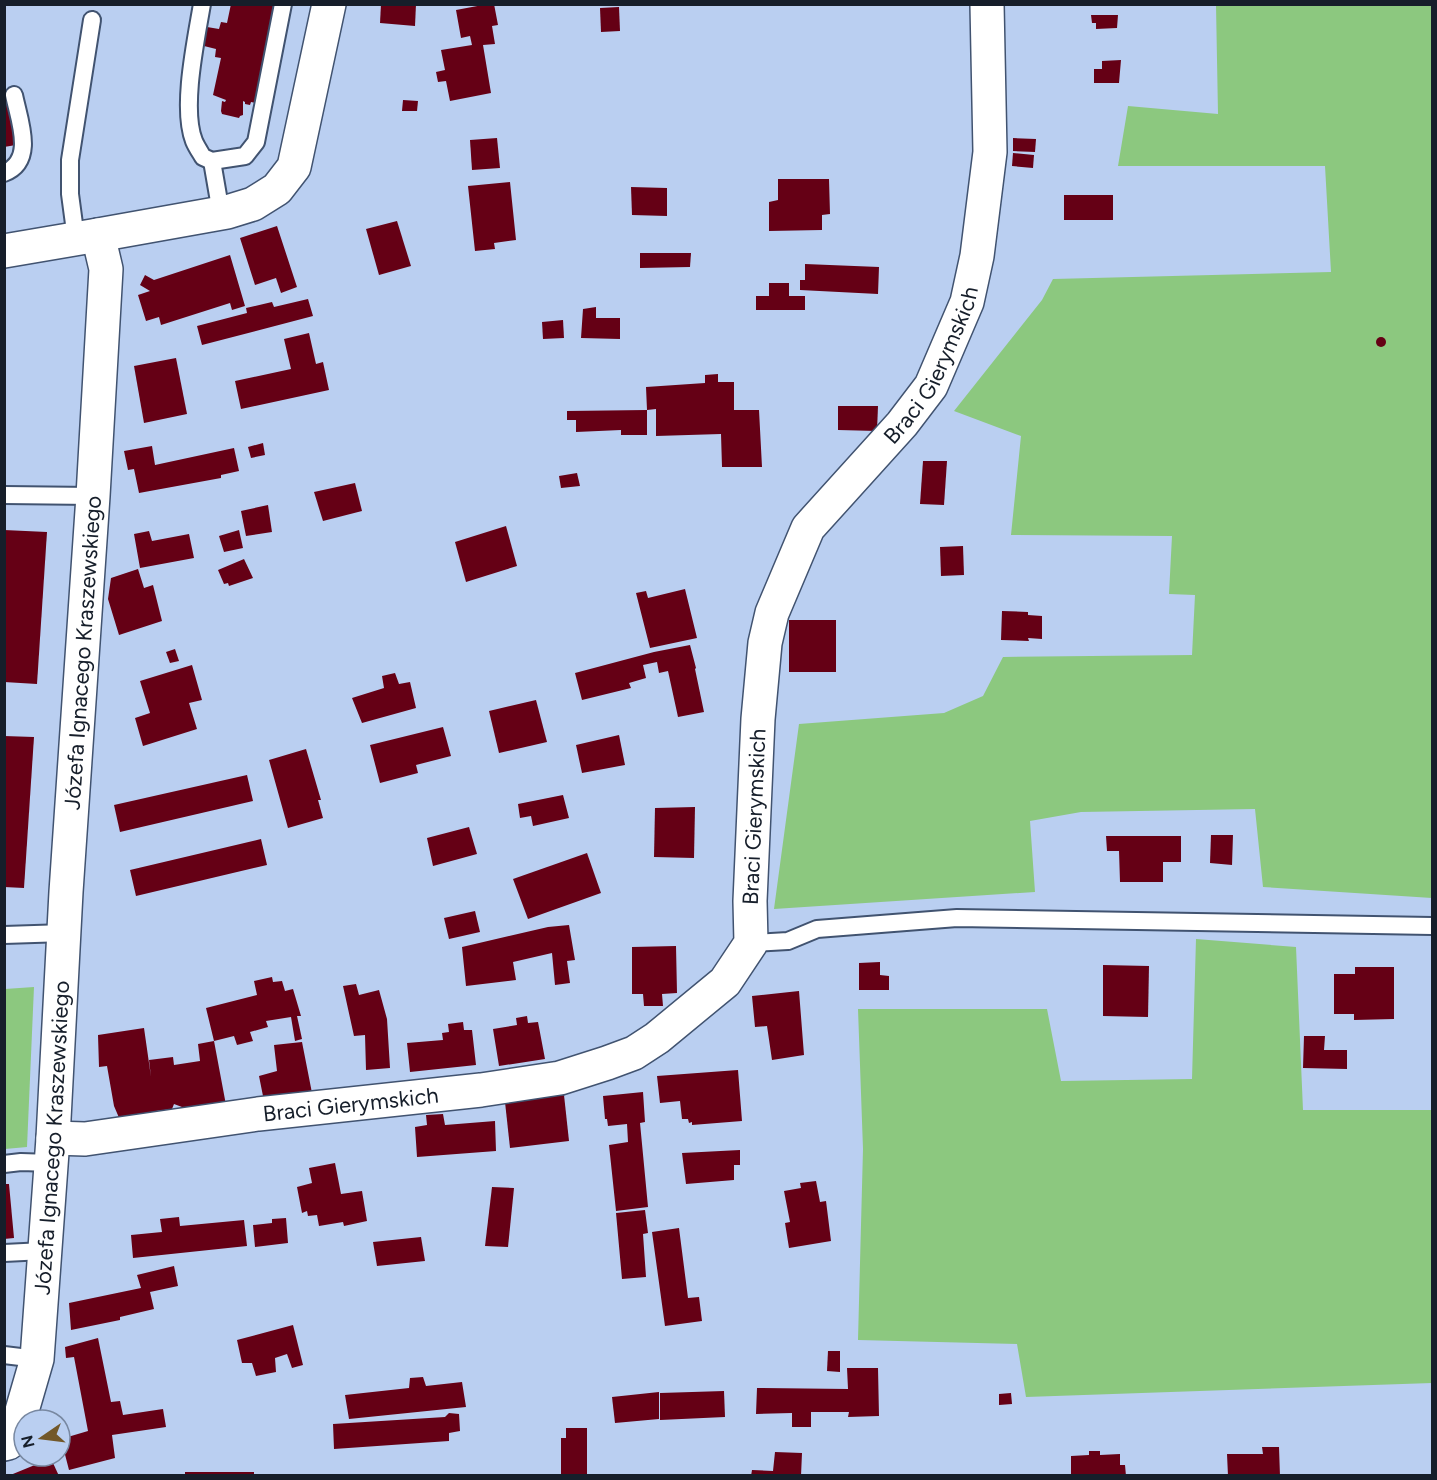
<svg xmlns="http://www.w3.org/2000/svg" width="1437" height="1480" font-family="Figtree,sans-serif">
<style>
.green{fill:#8cc87f}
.building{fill:#650015}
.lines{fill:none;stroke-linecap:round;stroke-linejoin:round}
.service-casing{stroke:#415370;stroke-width:20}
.minor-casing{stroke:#415370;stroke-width:36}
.service{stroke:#fff;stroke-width:16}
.minor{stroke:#fff;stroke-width:33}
.labels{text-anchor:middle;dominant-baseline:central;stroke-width:6;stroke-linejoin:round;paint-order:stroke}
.street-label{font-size:22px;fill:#161e2a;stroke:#bacff1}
</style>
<rect width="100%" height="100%" fill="#bacff1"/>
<g class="green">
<polygon points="1216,5 1432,5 1432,898 1263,887 1255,809 1081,812 1030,821 1035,892 774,909 799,724 944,713 983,696 1003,657 1192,655 1195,595 1169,594 1172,536 1011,535 1021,436 954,411 1042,300 1053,279 1331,272 1325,166 1118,166 1128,106 1218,114"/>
<polygon points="1196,939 1296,947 1303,1110 1432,1110 1432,1383 1026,1397 1017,1344 858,1340 863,1149 858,1009 1047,1009 1061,1081 1192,1079"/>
<polygon points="34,987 27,1147 5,1149 5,989"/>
</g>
<g class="building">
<polygon points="231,4 274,4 256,103 251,102 250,105 245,104 245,102 243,101 243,115 240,116 239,118 222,114 221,111 222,101 225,102 226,100 213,95 221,58 215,57 216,49 204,46 207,27 219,29 221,22 227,23"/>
<polygon points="381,4 416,4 415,26 380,23"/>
<polygon points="488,4 494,4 498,25 492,26 495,44 483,45 491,93 450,101 446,81 438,82 436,72 445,70 441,50 472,45 470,36 461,38 456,10"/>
<polygon points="619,7 620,31 601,32 600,8"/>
<polygon points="1091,15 1118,15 1117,28 1096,29 1096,23 1092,23"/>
<polygon points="1121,60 1119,83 1094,83 1094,69 1102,69 1102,61"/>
<polygon points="4,90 16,145 4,147"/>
<polygon points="403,100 418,101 417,111 402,111"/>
<polygon points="497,138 500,168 472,170 470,140"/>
<polygon points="1013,138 1036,139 1035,152 1013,151"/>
<polygon points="1013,153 1034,155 1033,168 1012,166"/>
<polygon points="778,179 829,179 830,214 822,215 822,230 769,231 769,202 778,200"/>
<polygon points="510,182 516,240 494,243 495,249 475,251 468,186"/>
<polygon points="631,187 667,188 667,216 632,215"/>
<rect x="1064" y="195" width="49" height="25"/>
<polygon points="397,221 411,266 379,275 366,229"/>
<polygon points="277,226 297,287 281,293 276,278 255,285 240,238"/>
<polygon points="640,253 691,253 690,267 640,268"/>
<polygon points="230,255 245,306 232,310 230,303 161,325 159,317 146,321 138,295 150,291 140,285 145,275 154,280"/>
<polygon points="805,264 879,267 878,294 800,290 800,280 805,280"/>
<polygon points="769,283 789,283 789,296 805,296 805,310 756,310 756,296 769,296"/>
<polygon points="308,299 313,316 202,345 197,326 247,313 246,308 272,302 274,307"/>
<polygon points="596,307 596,318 620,318 620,339 581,338 583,309"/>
<polygon points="563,320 564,338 543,339 542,322"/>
<polygon points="309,333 316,364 323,362 329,390 241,409 235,381 291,369 284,339"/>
<circle cx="1381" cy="342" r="5"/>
<polygon points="176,358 187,414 144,423 134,366"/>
<polygon points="718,374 718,382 734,382 734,410 759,410 762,467 722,467 721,434 656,436 656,409 647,410 646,387 705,383 705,375"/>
<polygon points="838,406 878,406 877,431 838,430"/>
<polygon points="647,410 647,435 621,435 621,430 576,432 576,420 567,420 567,411"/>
<polygon points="263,443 265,455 251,458 248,447"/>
<polygon points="152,446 155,465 234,448 239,471 221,475 221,478 139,493 134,469 128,470 124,451"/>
<polygon points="923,461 947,461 944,505 920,504"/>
<polygon points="577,473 580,486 561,488 559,476"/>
<polygon points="355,483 362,511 323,521 314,492"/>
<polygon points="268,505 272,532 246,536 241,511"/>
<polygon points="506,526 517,566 466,582 455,542"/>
<polygon points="4,530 47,532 37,684 4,682"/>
<polygon points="239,530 243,548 224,552 219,536"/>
<polygon points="149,531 152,541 189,534 194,558 140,568 134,534"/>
<polygon points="963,546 964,575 941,576 940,547"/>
<polygon points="244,559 253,578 229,586 228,583 224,584 218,570"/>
<polygon points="138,569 144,588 153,585 162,621 119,635 108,599 111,578"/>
<polygon points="685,589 697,638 650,648 636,593 646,591 648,598"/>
<polygon points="1002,611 1028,612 1028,615 1042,616 1042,639 1028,638 1029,641 1001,640"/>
<rect x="789" y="620" width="47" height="52"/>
<polygon points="690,645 696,668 695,669 704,712 678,717 668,671 659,673 657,662 643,665 646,678 629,683 631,688 582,700 575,673 654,652"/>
<polygon points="175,649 179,661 170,663 166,652"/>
<polygon points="192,665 202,700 189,703 197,729 143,746 135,718 150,713 140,681"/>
<polygon points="395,673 399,684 410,682 416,708 362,723 352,698 384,688 382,676"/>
<polygon points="536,700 547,742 499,753 489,711"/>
<polygon points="443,727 451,756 416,765 418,773 380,783 370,745"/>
<polygon points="619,735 625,765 582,773 576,745"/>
<polygon points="4,736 34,737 24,888 4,887"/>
<polygon points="306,749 321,800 318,800 323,818 288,828 269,760"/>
<polygon points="247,775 253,801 120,832 114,805"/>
<polygon points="563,795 569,818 533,826 531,816 520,818 518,804"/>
<polygon points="695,807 694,858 654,857 655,808"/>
<polygon points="469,827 477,854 433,866 427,838"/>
<polygon points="1211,835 1233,835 1232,865 1210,863"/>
<polygon points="1106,836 1181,836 1181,862 1163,862 1163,882 1120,882 1119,851 1107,851"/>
<polygon points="261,839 267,865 136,896 130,870"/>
<polygon points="587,853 601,893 528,919 513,879"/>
<polygon points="475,911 480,932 449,939 444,918"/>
<polygon points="569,925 575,960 567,961 570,983 555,985 552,953 513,962 516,980 466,986 462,947 548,927"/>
<polygon points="676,946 677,993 662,994 663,1006 644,1006 643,994 632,994 632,947"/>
<polygon points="880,962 880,975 889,976 889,990 859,990 859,963"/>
<polygon points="1103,965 1149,966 1148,1017 1103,1016"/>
<polygon points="1355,967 1394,967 1394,1019 1354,1020 1354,1014 1334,1014 1334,974 1355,974"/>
<polygon points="272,977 273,982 282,981 285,991 293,989 301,1016 297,1016 302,1039 295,1041 291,1017 266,1021 268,1027 250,1032 253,1041 237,1045 234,1036 214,1041 206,1008 257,995 254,981"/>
<polygon points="356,984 359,995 379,990 387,1019 390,1068 366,1070 365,1035 354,1036 343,986"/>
<polygon points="799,991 804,1055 772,1060 767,1026 755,1027 752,996"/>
<polygon points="527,1016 528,1023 538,1022 545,1059 499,1066 493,1029 517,1025 516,1018"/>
<polygon points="463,1022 464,1030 472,1030 476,1065 410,1072 407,1043 443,1040 442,1033 449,1032 448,1024"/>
<polygon points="144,1028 151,1077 149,1060 173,1057 174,1065 200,1061 198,1044 214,1041 226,1105 190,1110 174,1104 172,1109 156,1111 156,1115 120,1120 114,1106 107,1066 99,1067 98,1035"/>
<polygon points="1304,1036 1325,1036 1324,1050 1347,1050 1347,1069 1303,1068"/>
<polygon points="302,1042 312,1093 264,1101 259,1076 277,1071 274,1045"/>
<polygon points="738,1070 742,1121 692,1125 692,1122 689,1123 688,1119 682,1119 680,1101 660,1103 657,1076"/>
<polygon points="643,1092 645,1122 640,1123 648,1207 616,1211 609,1145 628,1142 627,1124 608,1126 607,1119 605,1119 603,1096"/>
<polygon points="564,1095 569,1141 510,1148 505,1102"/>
<polygon points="443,1114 445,1125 495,1121 496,1151 417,1157 415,1127 427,1125 426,1115"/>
<polygon points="740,1150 740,1165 734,1165 734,1180 686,1184 682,1153"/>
<polygon points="335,1163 341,1194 362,1191 367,1221 344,1226 343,1222 319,1226 317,1215 308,1216 307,1211 302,1213 297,1187 312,1183 309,1168"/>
<polygon points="816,1181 820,1202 826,1201 831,1241 789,1248 785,1223 790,1222 784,1191 801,1188 800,1183"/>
<polygon points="4,1184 9,1184 14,1238 4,1239"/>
<polygon points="492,1187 514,1188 508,1247 485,1246"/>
<polygon points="645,1210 648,1233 643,1234 646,1277 622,1279 616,1213"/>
<polygon points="179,1217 180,1226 244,1220 247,1246 133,1258 131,1235 162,1232 160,1219"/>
<polygon points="286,1218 288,1243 255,1247 253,1225 272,1223 272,1219"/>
<polygon points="679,1228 688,1298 699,1297 702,1321 665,1326 652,1232"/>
<polygon points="421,1237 425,1261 377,1266 373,1242"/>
<polygon points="174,1266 178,1286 150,1292 154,1309 120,1317 120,1320 71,1330 69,1303 141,1288 137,1275"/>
<polygon points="293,1325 303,1365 292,1368 287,1354 275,1358 276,1372 256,1376 252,1363 242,1363 237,1340"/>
<polygon points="98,1338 111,1402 120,1401 123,1415 163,1409 166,1427 112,1435 115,1458 69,1470 61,1439 88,1431 74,1357 66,1358 65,1347"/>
<polygon points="828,1351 840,1351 840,1372 827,1371"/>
<polygon points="847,1368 878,1368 879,1416 848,1417 849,1412 811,1412 811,1427 792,1427 792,1413 756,1414 757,1388 848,1389"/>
<polygon points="423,1377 426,1386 462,1382 466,1407 349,1419 345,1395 409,1388 410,1378"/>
<polygon points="724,1391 725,1417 660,1420 660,1393"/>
<polygon points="659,1392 659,1419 615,1423 612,1397"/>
<polygon points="1011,1393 1012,1404 999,1405 999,1394"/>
<polygon points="449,1413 459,1414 460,1431 449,1433 449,1441 334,1449 333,1424 445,1417"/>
<polygon points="566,1428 587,1428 587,1476 561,1476 561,1438 566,1438"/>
<polygon points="1262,1447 1279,1447 1280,1476 1228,1476 1227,1454 1263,1454"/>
<polygon points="1089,1451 1100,1451 1100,1455 1120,1454 1120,1465 1125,1465 1126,1476 1071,1476 1071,1456 1089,1455"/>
<polygon points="775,1452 802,1453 801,1476 751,1476 752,1470 773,1471"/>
<polygon points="47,1460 53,1463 59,1476 8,1476"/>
<rect x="185" y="1472" width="69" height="4"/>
</g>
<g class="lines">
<defs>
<g id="service">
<path d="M202,4C196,40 181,108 194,141C196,146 200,152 203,157L212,161L245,156L256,142L283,4"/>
<polyline points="212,161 221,213"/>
<path d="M4,173C36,161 19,120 14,95"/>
<polyline points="76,239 70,194 70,160 92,20"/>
<polyline points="4,495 93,496"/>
<polyline points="4,935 65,933"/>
<polyline points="751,943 788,941 817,929 957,918 1432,926"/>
<polyline points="4,1164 21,1162 51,1163"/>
<polyline points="4,1253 44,1251"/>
<polyline points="4,1355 37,1359"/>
</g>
<g id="minor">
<polyline points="4,251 98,235"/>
<path id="s1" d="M53,1138L85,1139L258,1114L481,1090L560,1078L607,1063L634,1053L657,1038L725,982L751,943L750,901L758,719L765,643L772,613L808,528L902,424L931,386L967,302L977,256L990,152L987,4"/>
<path id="s2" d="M4,1444L8,1443L19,1421L37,1359L53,1138L66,892L93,496L106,269L98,235L227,212L253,204L277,189L294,167L329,4"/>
</g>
</defs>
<use href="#service" class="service-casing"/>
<use href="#minor" class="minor-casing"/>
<use href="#service" class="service"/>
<use href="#minor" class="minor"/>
</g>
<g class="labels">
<g class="street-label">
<text stroke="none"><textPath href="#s1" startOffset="1382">Braci Gierymskich</textPath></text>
<text stroke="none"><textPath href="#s2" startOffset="801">Józefa Ignacego Kraszewskiego</textPath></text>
<text stroke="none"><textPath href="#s1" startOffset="878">Braci Gierymskich</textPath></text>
<text stroke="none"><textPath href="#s1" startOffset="300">Braci Gierymskich</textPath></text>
<text stroke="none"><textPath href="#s2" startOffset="315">Józefa Ignacego Kraszewskiego</textPath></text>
</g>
</g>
<rect width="1437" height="1480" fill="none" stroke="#161e2a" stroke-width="12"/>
<g transform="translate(42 1438) rotate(256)"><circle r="28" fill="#bacff1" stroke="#7888a1" stroke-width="1.5"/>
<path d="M0-4.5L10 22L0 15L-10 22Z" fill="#72582a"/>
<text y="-9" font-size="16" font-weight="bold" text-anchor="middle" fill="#161e2a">N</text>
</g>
</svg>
